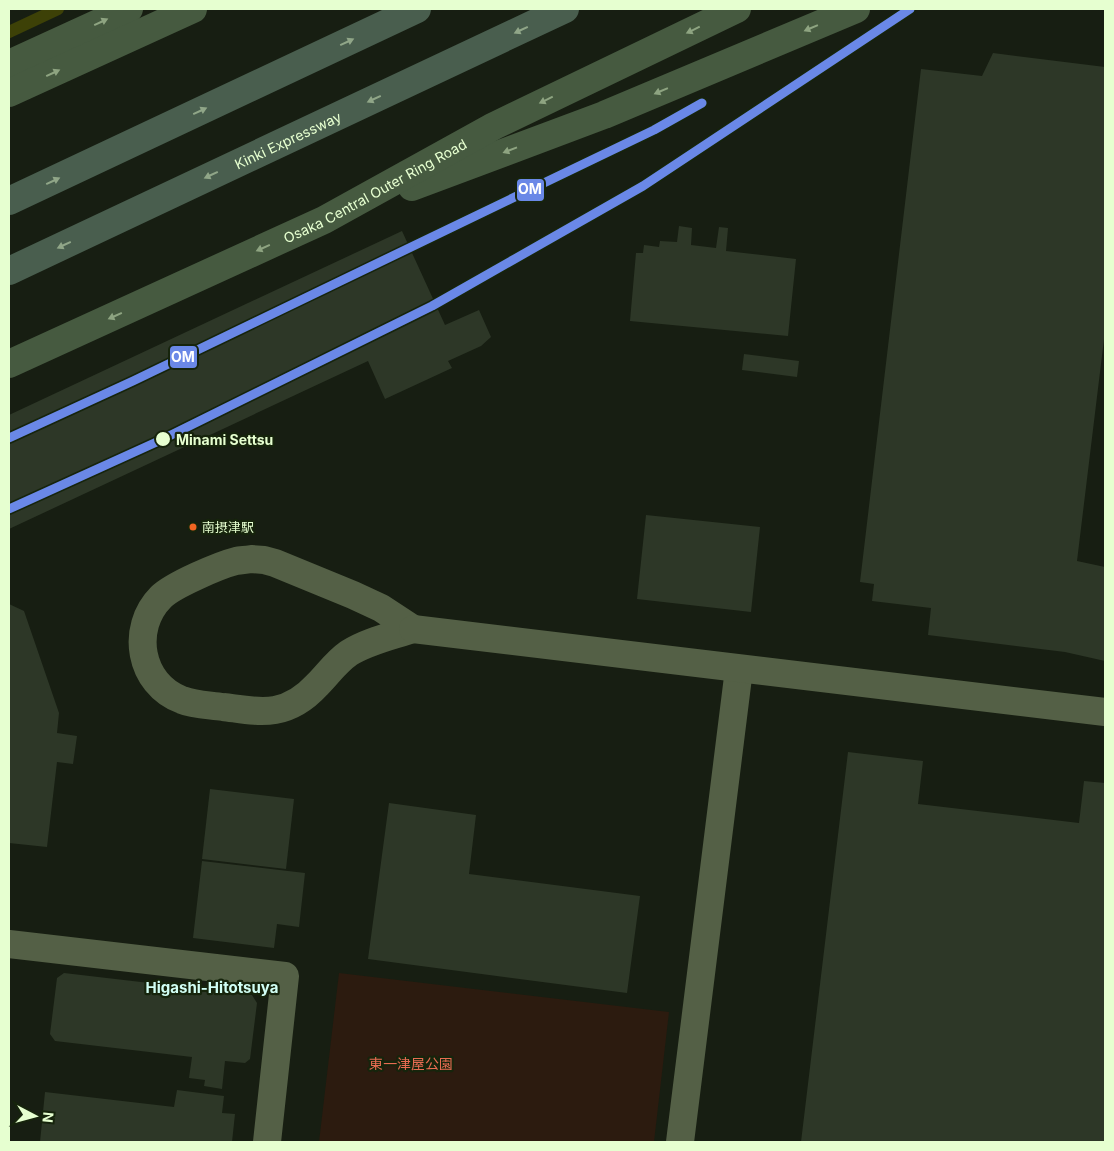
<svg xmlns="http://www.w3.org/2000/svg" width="1114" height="1151" font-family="Inter,'Noto Sans JP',sans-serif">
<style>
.green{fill:#2c1b0f}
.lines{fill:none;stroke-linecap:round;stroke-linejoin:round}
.stream{stroke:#3d4107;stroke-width:12}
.building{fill:#2d3727}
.minor{stroke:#546046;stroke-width:28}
.tertiary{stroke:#546046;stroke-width:28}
.primary{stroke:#465a40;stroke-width:28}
.motorway{stroke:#495e4e;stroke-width:28}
.metro-1-casing{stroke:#16240c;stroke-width:12}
.metro-1{stroke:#6a88e7;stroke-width:9}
.oneway{fill:#8ea481}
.oneway2{fill:#90a688}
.stop-dot{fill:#e6ffd0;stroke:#16240c;stroke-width:2}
.bus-dot{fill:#f26522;stroke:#16240c;stroke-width:2}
.labels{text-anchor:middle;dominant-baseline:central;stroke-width:4.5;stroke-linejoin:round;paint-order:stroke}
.bus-label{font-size:13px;fill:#e6ffd0;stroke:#16240c;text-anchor:start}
.street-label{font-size:14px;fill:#e6ffd0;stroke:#16240c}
.stop-label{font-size:14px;font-weight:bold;fill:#e6ffd0;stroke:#16240c;text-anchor:start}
.park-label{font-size:14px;fill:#e86c52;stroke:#16240c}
.neighbourhood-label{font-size:15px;font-weight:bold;fill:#d2fff5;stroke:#16240c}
.line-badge{stroke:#16240c;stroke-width:2}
.badge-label{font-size:14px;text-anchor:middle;font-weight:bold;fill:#fff}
</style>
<rect width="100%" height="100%" fill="#171e12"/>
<polygon class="green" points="339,973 669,1012 654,1142 319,1142"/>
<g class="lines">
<polyline class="stream" points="9,32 58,9"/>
</g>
<g class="building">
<polygon points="993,53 1105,67 1105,331 1077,561 1105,567 1105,661 1065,652 928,635 931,608 872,601 874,584 860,582 921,69 982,76"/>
<polygon points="679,226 692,228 691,245 716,248 719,227 728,228 726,251 796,259 788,336 630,321 636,253 643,253 644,245 659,247 660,241 677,242"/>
<polygon points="402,231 445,325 479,310 491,337 481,346 448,361 452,368 385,399 368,361 9,529 9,415"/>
<polygon points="744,354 799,361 797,377 742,370"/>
<polygon points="646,515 760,527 751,612 637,599"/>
<polygon points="9,604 24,611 59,713 57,733 77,736 73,764 57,762 47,847 9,843"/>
<polygon points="848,752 923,761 918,804 1079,823 1084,781 1105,783 1105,1142 801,1142"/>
<polygon points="210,789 294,799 286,869 202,859"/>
<polygon points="389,803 476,815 469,874 640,896 627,993 368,959"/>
<polygon points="202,861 305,873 299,927 277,924 274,948 193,938"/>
<polygon points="64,973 252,995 257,1003 250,1059 245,1063 225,1061 222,1089 204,1086 205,1080 189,1078 192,1057 55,1041 50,1034 57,978"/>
<polygon points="177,1090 224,1096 222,1113 235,1114 232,1142 40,1142 45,1092 174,1107"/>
</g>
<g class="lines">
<g class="minor">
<path d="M251,559L264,560L275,563L353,595L381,608L413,629C392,636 368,641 349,653C336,662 328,674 317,685C306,697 292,707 275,710C258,713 240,709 223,707C209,705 194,705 182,700C139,684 130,628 161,597C173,585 220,565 236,561C241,560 247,560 251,559Z"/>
<polyline points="9,944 285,976 267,1142"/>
<polyline points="680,1142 739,669"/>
</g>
<polyline class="tertiary" points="413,629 1105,712"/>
<g class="primary">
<polyline points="9,64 129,9"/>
<polyline points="9,93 193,9"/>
<polyline points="412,187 604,115 856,9"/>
<path id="s1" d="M9,364L324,220L494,126L737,9"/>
</g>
<g class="motorway">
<polyline points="9,201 417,9"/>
<path id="s2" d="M9,271L565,9"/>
</g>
<defs>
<g id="metro-1">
<polyline points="9,438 133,381 654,130 702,103"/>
<polyline points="9,509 161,440 432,306 643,186 910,9"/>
</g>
</defs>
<use href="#metro-1" class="metro-1-casing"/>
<use href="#metro-1" class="metro-1"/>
</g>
<defs><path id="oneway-solid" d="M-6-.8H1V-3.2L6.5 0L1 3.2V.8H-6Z" transform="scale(1.25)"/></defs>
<g class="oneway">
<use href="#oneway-solid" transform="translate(101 22) rotate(-25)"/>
<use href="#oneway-solid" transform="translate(811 28) rotate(157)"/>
<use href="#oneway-solid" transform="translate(693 30) rotate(154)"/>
<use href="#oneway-solid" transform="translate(53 73) rotate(-25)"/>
<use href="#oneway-solid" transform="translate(661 91) rotate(157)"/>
<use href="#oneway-solid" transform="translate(546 100) rotate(154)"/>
<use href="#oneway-solid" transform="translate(510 150) rotate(159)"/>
<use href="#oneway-solid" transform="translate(263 248) rotate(156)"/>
<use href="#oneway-solid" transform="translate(115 316) rotate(156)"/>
</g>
<g class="oneway2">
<use href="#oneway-solid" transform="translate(521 30) rotate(155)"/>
<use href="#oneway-solid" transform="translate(347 42) rotate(-25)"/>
<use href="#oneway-solid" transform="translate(374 99) rotate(155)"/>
<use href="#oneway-solid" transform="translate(200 111) rotate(-25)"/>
<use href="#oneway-solid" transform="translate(211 175) rotate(155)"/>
<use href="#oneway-solid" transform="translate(53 181) rotate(-25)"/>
<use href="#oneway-solid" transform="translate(64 245) rotate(155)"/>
</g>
<circle class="stop-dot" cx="163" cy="439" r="8"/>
<circle class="bus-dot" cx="193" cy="527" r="4.5"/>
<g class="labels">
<g class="bus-label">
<text x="202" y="527">南摂津駅</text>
</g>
<g class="street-label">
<text stroke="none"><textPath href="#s2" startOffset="308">Kinki Expressway</textPath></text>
<text stroke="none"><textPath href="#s1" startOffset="405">Osaka Central Outer Ring Road</textPath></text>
</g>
<g class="stop-label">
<text x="176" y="439">Minami Settsu</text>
</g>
<g class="park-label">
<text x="411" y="1063">東一津屋公園</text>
</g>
<g class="neighbourhood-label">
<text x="212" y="987">Higashi-Hitotsuya</text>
</g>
</g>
<g class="line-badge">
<rect x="516" y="178" width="29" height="24" rx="5" fill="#6a88e7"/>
<rect x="169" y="345" width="29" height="24" rx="5" fill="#6a88e7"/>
</g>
<g class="badge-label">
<text x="530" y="194">OM</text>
<text x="183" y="362">OM</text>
</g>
<rect width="1114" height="1151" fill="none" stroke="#e6ffd0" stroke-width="20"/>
<g transform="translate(35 1116) rotate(96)" stroke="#16240c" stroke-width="4" paint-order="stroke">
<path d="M0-4L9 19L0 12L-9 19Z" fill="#e6ffd0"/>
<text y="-8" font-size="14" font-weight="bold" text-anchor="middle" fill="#e6ffd0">N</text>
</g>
</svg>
